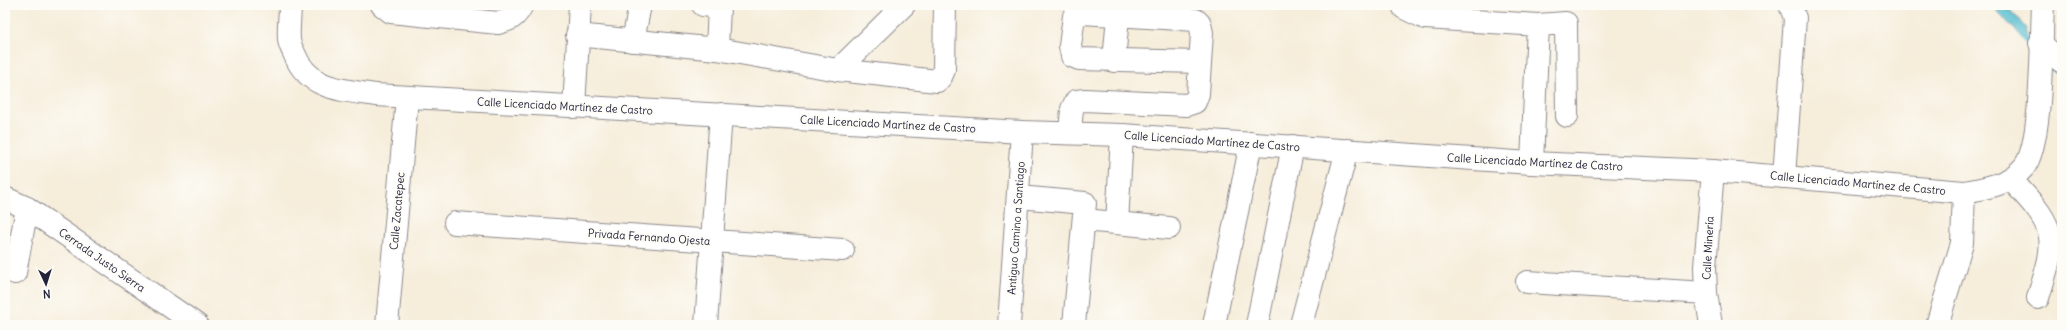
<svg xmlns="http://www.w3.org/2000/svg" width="2067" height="330" font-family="Delius,sans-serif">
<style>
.water{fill:#51bccd;stroke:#3a6f84}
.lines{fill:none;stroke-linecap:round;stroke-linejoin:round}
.stream{stroke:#51bccd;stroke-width:5.5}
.minor-casing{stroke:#8c888a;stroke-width:24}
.minor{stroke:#fff;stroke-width:22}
.labels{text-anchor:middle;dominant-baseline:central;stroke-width:4;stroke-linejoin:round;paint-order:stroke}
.street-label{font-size:11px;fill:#22223b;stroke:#fdfcf7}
</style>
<rect width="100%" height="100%" fill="#fdfcf7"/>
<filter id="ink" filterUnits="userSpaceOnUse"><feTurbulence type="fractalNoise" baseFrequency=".025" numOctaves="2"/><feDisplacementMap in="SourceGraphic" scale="8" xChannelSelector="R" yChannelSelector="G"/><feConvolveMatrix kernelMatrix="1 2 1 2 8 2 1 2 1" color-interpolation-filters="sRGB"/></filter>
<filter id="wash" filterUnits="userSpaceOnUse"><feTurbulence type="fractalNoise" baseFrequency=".012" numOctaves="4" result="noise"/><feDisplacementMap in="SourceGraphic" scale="16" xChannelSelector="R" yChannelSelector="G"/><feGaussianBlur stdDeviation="0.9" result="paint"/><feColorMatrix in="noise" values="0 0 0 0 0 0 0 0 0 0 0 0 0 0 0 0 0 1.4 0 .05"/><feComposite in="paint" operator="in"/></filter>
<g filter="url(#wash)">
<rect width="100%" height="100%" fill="#f6edda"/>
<polygon class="water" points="1992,5 2005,5 2027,28 2026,42"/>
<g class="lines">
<g class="stream">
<polyline points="2022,35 2034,50"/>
<polyline points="2053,68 2062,75"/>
</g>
</g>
</g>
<g filter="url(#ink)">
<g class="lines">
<defs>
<g id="minor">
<path d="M290,5C290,16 288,28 289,39C289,44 292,49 294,53C308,90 342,90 376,95L1022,132L1122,135L1532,163L1713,171L1964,192C1986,188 2009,185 2024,167C2043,144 2041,38 2043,5"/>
<path d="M382,5L391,12L498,23C511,20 516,17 522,5"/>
<polyline points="703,5 719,7 717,49"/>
<polyline points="1403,5 1404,8 1425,18 1538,25 1532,163"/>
<polyline points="1538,25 1566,23 1567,116"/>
<polyline points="577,35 717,49 838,70 904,5"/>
<polyline points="633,41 640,5"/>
<polyline points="2040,43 2062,62"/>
<polyline points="1114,61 1119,5"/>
<polyline points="838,70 937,81 941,77 944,70 945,5"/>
<polyline points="574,107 580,5"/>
<polyline points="1070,133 1072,109 1076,101 1085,100 1186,105 1195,102 1198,94 1202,33 1200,24 1196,20 1082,13 1074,16 1070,46 1072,56 1079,59 1200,62"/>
<polyline points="1784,177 1795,18 1790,5"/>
<path d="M2011,179C2025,196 2047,215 2050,237C2053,256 2043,280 2038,298"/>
<polyline points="1019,197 1085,203 1074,325"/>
<polyline points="5,198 27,208 197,325"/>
<polyline points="1084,220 1169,228"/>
<polyline points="455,223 843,250"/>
<polyline points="1117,223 1122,135"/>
<polyline points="15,273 27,208"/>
<polyline points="1527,282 1706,293"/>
<polyline points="1302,321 1347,150"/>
<polyline points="387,325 407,98"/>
<polyline points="706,325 721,114"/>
<polyline points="1009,325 1022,132"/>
<polyline points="1214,325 1251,143"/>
<polyline points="1257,325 1293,146"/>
<polyline points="1711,325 1706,293 1705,267 1713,171"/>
<polyline points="1937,325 1962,243 1964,192"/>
</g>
</defs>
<use href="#minor" class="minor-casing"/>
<use href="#minor" class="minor"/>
</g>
</g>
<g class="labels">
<g class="street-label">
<text transform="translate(565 106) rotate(3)">Calle Licenciado Martínez de Castro</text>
<text transform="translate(888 124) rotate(3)">Calle Licenciado Martínez de Castro</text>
<text transform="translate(1212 141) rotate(4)">Calle Licenciado Martínez de Castro</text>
<text transform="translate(1535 162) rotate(3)">Calle Licenciado Martínez de Castro</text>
<text transform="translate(1858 183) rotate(5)">Calle Licenciado Martínez de Castro</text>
<text transform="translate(397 211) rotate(-85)">Calle Zacatepec</text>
<text transform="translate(1016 228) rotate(-86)">Antiguo Camino a Santiago</text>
<text transform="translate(649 237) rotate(4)">Privada Fernando Ojesta</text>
<text transform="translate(1708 248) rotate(-87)">Calle Minería</text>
<text transform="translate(102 260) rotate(35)">Cerrada Justo Sierra</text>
</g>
</g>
<rect width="2067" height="330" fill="none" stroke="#fdfcf7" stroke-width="20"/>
<g transform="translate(46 284) rotate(176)" stroke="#fdfcf7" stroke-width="3" paint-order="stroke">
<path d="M0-3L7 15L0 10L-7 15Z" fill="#22223b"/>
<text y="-6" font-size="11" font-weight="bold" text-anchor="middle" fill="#22223b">N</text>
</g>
</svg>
